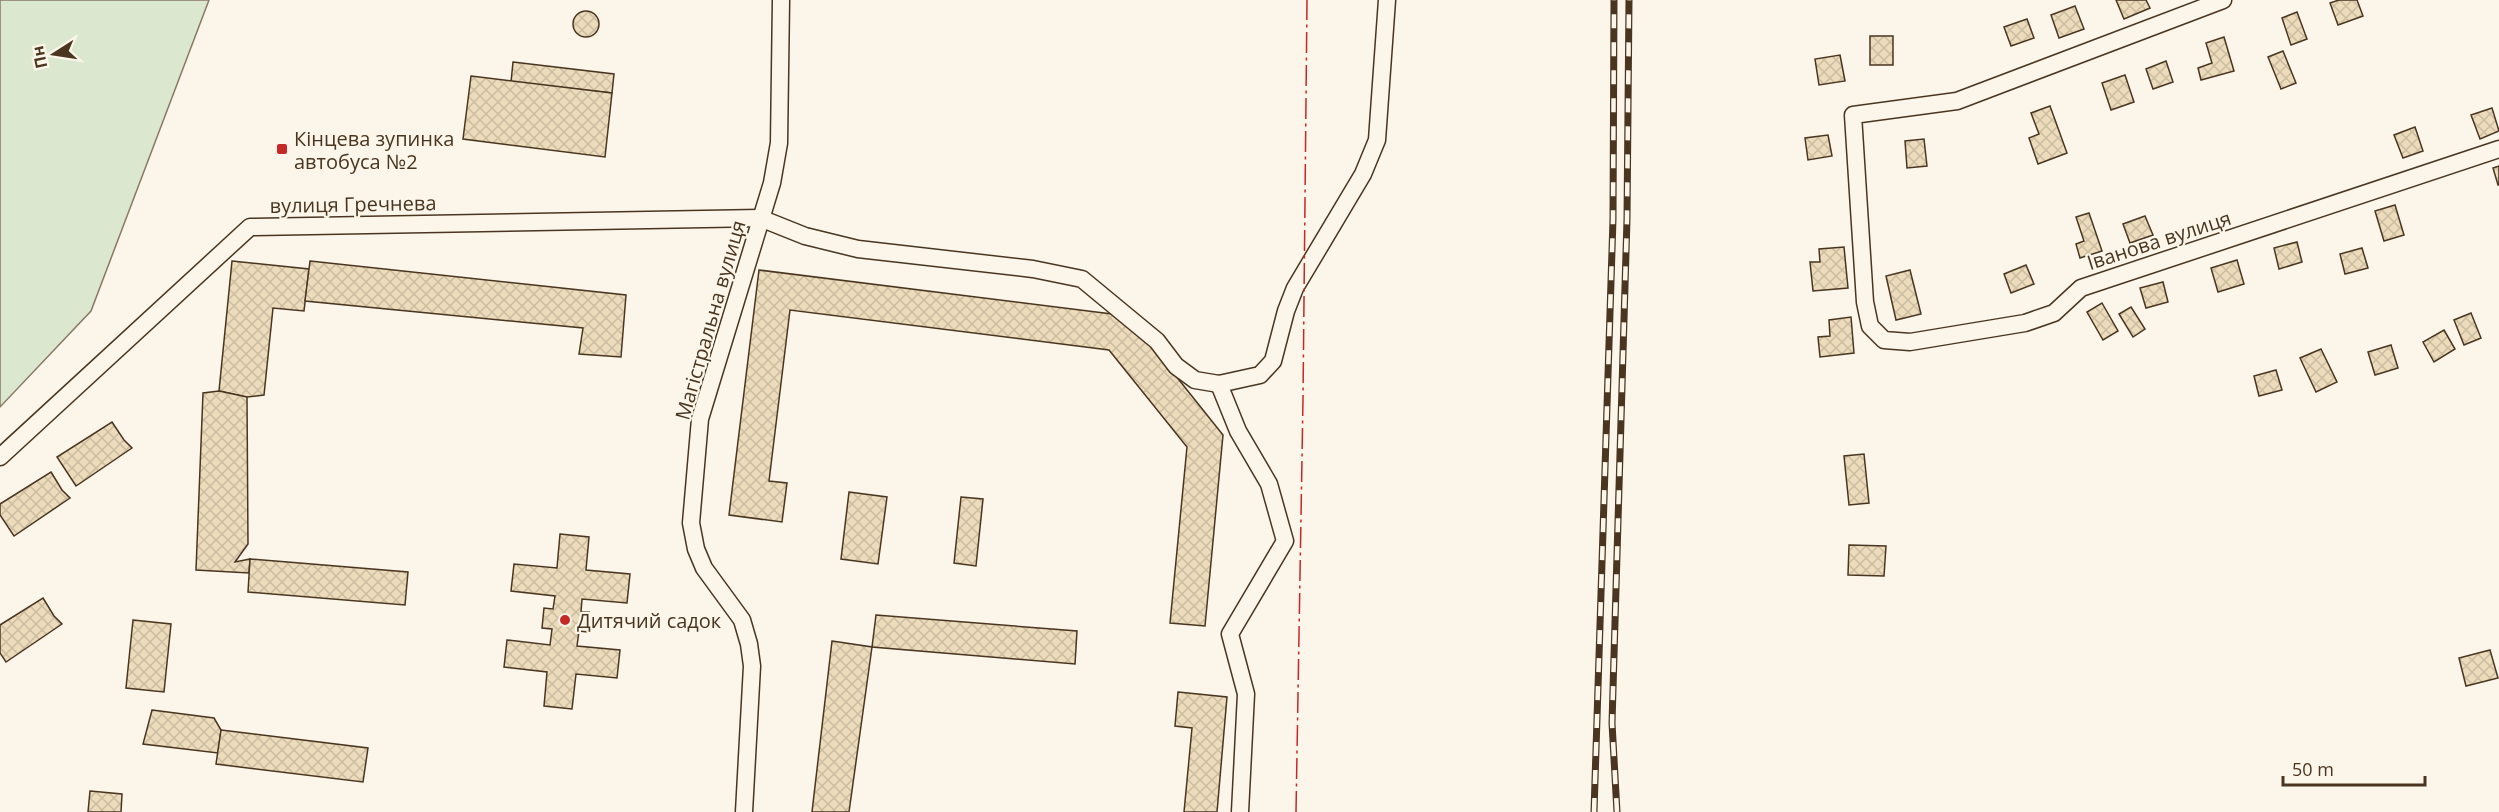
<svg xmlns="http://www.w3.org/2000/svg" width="2499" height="812" font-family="'Open Sans',sans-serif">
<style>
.green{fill:#dce7d0;stroke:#887966;stroke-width:1.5}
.building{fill:url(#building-cross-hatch);stroke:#4a3520;stroke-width:1.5}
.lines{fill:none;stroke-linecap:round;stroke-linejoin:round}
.street-casing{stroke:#4a3520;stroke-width:19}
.street{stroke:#fbf6e9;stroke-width:16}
.rail-casing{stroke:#4a3520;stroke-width:7}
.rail{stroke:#fbf6e9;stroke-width:4.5;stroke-dasharray:14;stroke-linecap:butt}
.power{stroke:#c62828;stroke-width:1.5;stroke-dasharray:21 4.5 3 4.5;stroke-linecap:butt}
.poi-dot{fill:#c62828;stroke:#fbf6e9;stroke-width:2}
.labels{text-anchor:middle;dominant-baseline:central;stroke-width:4.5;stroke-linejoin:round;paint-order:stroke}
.poi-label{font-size:20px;fill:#4a3520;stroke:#fbf6e9;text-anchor:start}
.street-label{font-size:20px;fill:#4a3520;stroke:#fbf6e9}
</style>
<defs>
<pattern id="building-cross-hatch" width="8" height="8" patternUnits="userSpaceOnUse" patternTransform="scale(1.5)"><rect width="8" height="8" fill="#ecdcbc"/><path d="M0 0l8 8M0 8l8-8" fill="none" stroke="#ccbda1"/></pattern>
</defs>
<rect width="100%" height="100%" fill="#fbf6e9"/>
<polygon class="green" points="0,0 209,0 91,311 0,407"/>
<g class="building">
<polygon points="2116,0 2146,0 2150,8 2124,19"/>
<polygon points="2339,0 2357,0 2363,16 2338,25 2330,3"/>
<polygon points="2075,6 2084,29 2059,38 2051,15"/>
<circle cx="586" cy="24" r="13"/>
<polygon points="2297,12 2307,39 2291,45 2282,18"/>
<polygon points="2027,19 2034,38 2011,46 2004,27"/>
<rect x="1870" y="36" width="23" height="29"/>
<polygon points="2224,37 2234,71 2201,80 2198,68 2212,63 2206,43"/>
<polygon points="2283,51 2296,83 2281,89 2268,57"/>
<polygon points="1840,55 1845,81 1819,85 1815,59"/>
<polygon points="2166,61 2173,82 2153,89 2146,69"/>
<polygon points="513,62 614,74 612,93 511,82"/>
<polygon points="2125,75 2134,102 2111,110 2102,83"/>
<polygon points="471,76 612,93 605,157 463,139"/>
<polygon points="2050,106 2067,153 2038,164 2029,138 2039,134 2031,113"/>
<polygon points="2492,108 2499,131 2480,139 2471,115"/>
<polygon points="2415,127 2423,151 2403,158 2394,135"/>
<polygon points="1828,135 1832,156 1808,160 1805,138"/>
<polygon points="1924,139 1927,166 1907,168 1905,141"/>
<polygon points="2499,166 2499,185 2498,185 2493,168"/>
<polygon points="2395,205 2404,235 2384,241 2375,211"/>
<polygon points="2089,213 2102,251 2080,258 2076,244 2084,241 2076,217"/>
<polygon points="2145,216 2153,235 2130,243 2123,224"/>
<polygon points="2297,242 2302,262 2279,269 2274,248"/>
<polygon points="1844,247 1848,288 1813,291 1810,262 1820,262 1819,249"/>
<polygon points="2362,248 2368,268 2345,274 2340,254"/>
<polygon points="2237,260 2244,284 2218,292 2211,268"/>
<polygon points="232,261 309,269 304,311 273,308 264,395 247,397 219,391"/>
<polygon points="310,261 626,295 621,357 579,354 583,328 305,301"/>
<polygon points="2026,265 2034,284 2011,293 2004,274"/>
<polygon points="759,270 1128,316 1223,435 1205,626 1170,623 1187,447 1109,350 790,310 769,481 787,483 782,522 729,515"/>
<polygon points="1910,270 1921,314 1896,320 1886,276"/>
<polygon points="2163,282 2168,302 2146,308 2140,288"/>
<polygon points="2102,303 2118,331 2103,340 2087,312"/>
<polygon points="2131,307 2145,329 2133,337 2119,314"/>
<polygon points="2471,313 2481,338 2464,345 2454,320"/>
<polygon points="1851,317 1854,353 1820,357 1818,337 1830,336 1829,320"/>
<polygon points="2444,330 2455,349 2434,362 2423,342"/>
<polygon points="2391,345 2398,368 2375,375 2368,352"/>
<polygon points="2321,349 2337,382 2316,392 2300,358"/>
<polygon points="2276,370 2282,390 2259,396 2254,376"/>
<polygon points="219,391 247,397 248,544 235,562 250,559 249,573 196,570 203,393"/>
<polygon points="112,422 124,440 132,448 76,486 57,457"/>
<polygon points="1864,454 1869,503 1849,505 1844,456"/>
<polygon points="51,472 62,490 70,498 14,536 0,515 0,504"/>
<polygon points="849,492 887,497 878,564 841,559"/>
<polygon points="961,497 983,499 976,566 954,563"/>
<polygon points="560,534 589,537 586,570 630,574 627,603 582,599 581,612 589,612 587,632 579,631 577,646 620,650 617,678 576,674 572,709 544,706 547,672 504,667 507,640 550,645 552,629 542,628 544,608 553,609 555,596 511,591 514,564 557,568"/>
<polygon points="1849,545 1886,546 1884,576 1848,575"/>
<polygon points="250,559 408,572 405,605 248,592"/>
<polygon points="43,598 54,616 62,624 6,662 0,653 0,625"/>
<polygon points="876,615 1077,631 1075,664 872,647"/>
<polygon points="133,620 171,624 164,692 126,688"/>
<polygon points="832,641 872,647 849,812 812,812"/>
<polygon points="2490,650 2498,678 2466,686 2459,658"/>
<polygon points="1178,692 1227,697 1217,812 1184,812 1192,728 1175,726"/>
<polygon points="152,710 214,718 221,730 218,753 143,744"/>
<polygon points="221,730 368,748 363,782 216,764"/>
<polygon points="90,791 122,794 121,812 88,812"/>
</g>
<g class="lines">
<defs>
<g id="street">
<polyline points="2223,0 1957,101 1853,115 1865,302 1870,326 1884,340 1910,342 2025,323 2054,313 2081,288 2499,149"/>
<polyline points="1219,384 1238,431 1269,484 1285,541 1230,634 1246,694 1240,812"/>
<polyline points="0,457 250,227 760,218 805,236 858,249 1033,269 1082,279 1157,341 1176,366 1195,380 1219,384 1260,375 1273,361 1286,311 1295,288 1363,174 1377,140 1387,0"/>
<polyline points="744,812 752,666 749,644 742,620 704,568 696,549 691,523 700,419 772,183 779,143 781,0"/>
</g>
</defs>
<use href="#street" class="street-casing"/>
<use href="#street" class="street"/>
<defs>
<g id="rail">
<polyline points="1594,812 1613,219 1614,0"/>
<polyline points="1617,812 1612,723 1627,219 1629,0"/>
</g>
</defs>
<use href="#rail" class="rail-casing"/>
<use href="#rail" class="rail"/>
<polyline class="power" points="1296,812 1303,399 1307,0"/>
</g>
<g class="poi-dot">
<rect x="276" y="143" width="12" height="12" rx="3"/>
<circle cx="565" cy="620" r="6"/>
</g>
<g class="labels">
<g class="poi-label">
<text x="294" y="138">Кінцева зупинка<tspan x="294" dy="23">автобуса №2</tspan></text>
<text x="577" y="620">Дитячий садок</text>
</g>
<g class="street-label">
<text transform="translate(353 204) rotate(-1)">вулиця Гречнева</text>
<text transform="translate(2159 240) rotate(-18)">Іванова вулиця</text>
<text transform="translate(710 320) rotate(-74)">Магістральна вулиця</text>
</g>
</g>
<g transform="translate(54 54) rotate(258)" stroke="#fbf6e9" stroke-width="4.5" paint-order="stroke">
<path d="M0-4.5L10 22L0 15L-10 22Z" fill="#4a3520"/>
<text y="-9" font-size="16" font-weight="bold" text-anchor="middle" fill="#4a3520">Пн</text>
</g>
<path d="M2283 776v9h142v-9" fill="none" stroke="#4a3520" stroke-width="3"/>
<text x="2292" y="776" font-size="18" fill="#4a3520" stroke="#fbf6e9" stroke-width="4.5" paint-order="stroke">50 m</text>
</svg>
